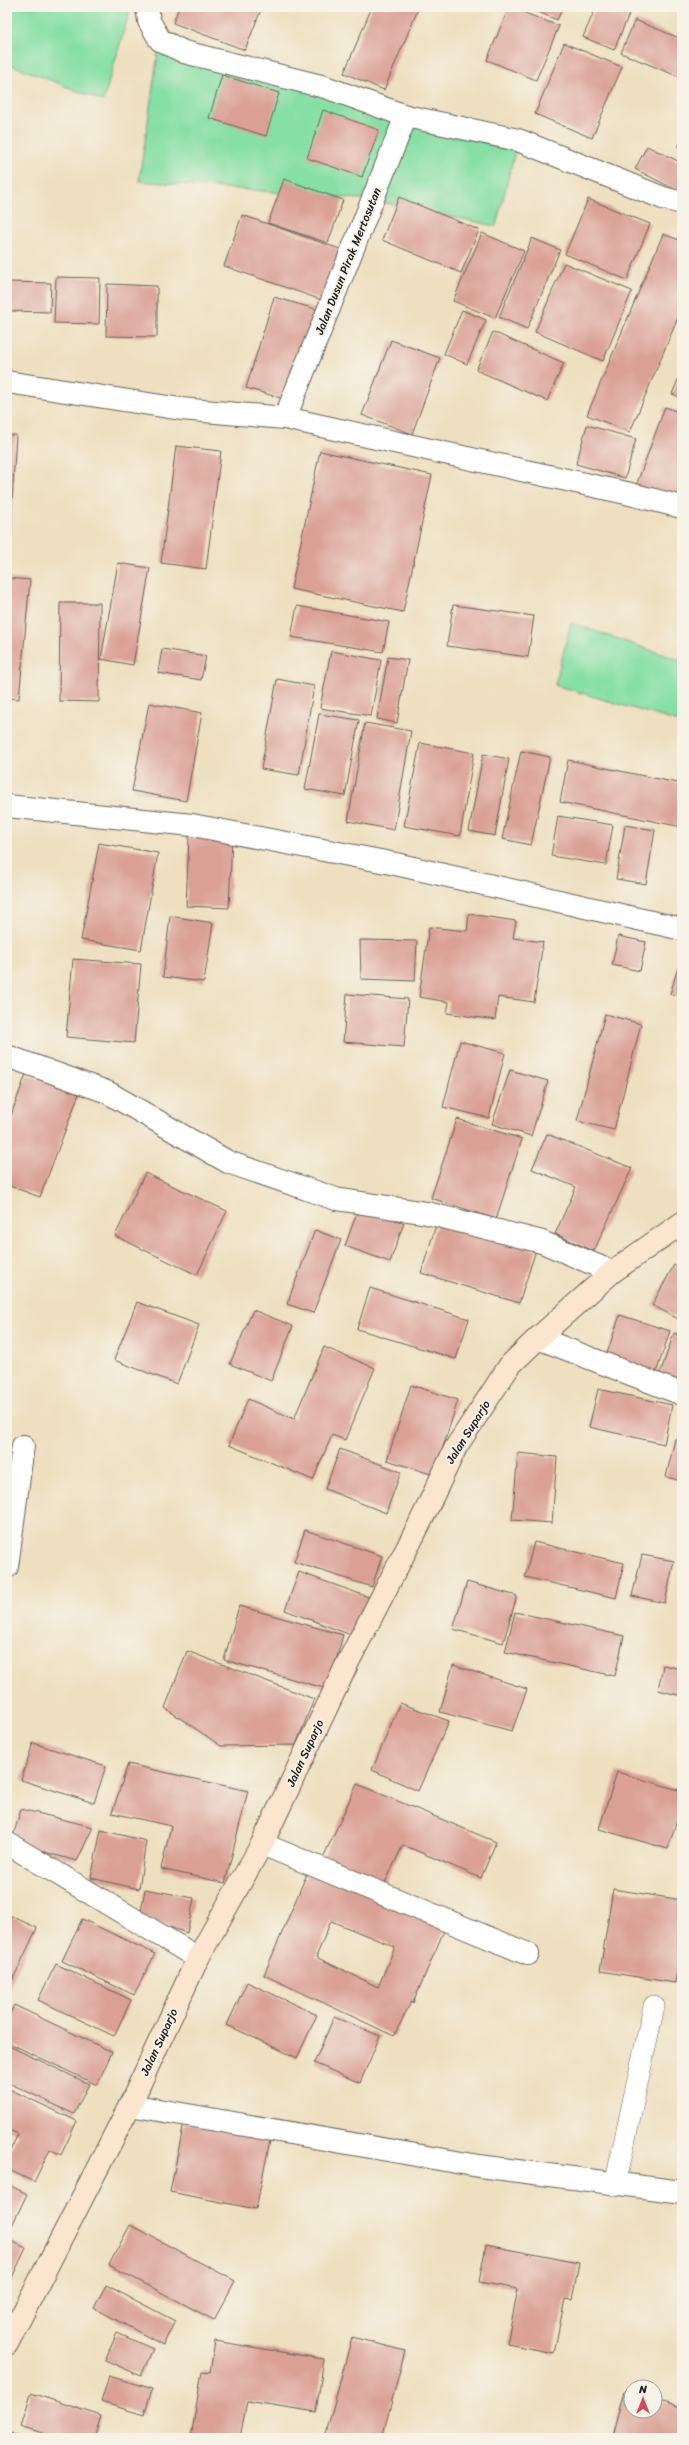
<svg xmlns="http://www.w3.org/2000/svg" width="689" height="2445" font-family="Sriracha,sans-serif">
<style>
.green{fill:#86dfa4;stroke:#517e60}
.building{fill:#daa095;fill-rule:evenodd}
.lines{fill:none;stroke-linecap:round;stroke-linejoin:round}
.service-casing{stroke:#666055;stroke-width:22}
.minor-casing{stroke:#666055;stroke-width:24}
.secondary-casing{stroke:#666055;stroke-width:24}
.service{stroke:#fff;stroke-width:21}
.minor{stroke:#fff;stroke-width:22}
.secondary{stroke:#fce5cf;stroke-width:22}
.labels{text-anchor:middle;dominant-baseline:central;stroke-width:4;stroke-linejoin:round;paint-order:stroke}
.street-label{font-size:12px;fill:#1c1c1c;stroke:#f7f3e8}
</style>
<rect width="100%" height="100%" fill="#f7f3e8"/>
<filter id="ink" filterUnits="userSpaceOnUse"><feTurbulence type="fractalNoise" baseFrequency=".025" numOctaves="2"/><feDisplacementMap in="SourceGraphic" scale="8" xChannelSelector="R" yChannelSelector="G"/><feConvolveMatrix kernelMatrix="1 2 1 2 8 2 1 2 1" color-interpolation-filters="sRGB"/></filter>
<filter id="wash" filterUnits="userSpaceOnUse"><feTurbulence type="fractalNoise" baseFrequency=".012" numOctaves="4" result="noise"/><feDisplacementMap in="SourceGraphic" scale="16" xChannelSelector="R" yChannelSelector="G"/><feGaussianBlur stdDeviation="0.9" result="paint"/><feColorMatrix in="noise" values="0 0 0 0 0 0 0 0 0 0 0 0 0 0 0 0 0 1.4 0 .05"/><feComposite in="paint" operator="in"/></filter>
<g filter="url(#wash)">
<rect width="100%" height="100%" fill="#eedfc0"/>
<g class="green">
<polygon points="7,7 131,7 103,101 7,63"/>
<polygon points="160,40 518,140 496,226 372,200 139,181"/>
<polygon points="571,623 682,661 682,723 555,685"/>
</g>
<g id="blocks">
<g class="building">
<polygon points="179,7 262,7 245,50 173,23"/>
<polygon points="372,7 419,7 384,90 344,73"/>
<polygon points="509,7 559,26 536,80 487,60"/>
<polygon points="527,7 563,7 557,20"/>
<polygon points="596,7 632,7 614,50 583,37"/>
<polygon points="635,20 682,39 682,78 621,53"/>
<polygon points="564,43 622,67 592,138 535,114"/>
<polygon points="222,75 279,93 266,136 209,118"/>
<polygon points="323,110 379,130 362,177 307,158"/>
<polygon points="682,139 682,149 678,147"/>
<polygon points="647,146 682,163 682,193 635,169"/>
<polygon points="284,179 343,200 328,243 268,223"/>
<polygon points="399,197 479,230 461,273 382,240"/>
<polygon points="588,199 650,224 627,280 565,254"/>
<polygon points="242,215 340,249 322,300 224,266"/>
<polygon points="482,233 524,251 495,318 453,301"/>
<polygon points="663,234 682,241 682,308 630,432 587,415"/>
<polygon points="532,238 560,250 527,329 499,317"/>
<polygon points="564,263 632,291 603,361 535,332"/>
<polygon points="56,277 100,278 99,324 54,323"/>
<polygon points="7,282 51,283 50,312 7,311"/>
<polygon points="107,284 157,286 157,337 106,336"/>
<polygon points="274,297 319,310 291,401 246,388"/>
<polygon points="462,310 486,320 467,364 444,354"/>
<polygon points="493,332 564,363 547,401 476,370"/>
<polygon points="391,340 440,358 412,434 362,415"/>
<polygon points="682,370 682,398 672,394"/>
<polygon points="665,407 682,413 682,503 636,486"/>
<polygon points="587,425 636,439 625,478 576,464"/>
<polygon points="7,435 16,435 10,535 7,535"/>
<polygon points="176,446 221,451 206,569 161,563"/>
<polygon points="320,451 432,475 403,612 291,589"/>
<polygon points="118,563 150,568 133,665 101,659"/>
<polygon points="7,578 30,580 19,699 7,698"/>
<polygon points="60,603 100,603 99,702 59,701"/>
<polygon points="453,605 534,616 528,657 447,646"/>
<polygon points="297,606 389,622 383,652 291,637"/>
<polygon points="162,649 206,656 201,680 158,673"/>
<polygon points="331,651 381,660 371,716 320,708"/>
<polygon points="388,657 408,660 397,723 377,719"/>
<polygon points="277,679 314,686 299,775 261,769"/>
<polygon points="149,703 202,713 186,801 132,791"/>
<polygon points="319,714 359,720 345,796 305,789"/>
<polygon points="365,723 411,731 394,830 348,821"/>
<polygon points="420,743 474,753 460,836 404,826"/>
<polygon points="521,751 550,757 531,845 502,839"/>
<polygon points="483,754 509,759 495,836 469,831"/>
<polygon points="568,760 682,784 682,827 560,802"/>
<polygon points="558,816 613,825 606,865 551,856"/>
<polygon points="625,825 655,830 646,884 616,879"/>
<polygon points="189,836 232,837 229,908 186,906"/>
<polygon points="99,843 158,853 141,950 81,940"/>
<polygon points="469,914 516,921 513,938 543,942 534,1002 498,997 495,1020 447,1013 449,1002 419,997 429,927 467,931"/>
<polygon points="170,916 213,923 204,982 163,977"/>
<polygon points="618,936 646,942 640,971 612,965"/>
<polygon points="360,940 417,941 415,981 361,979"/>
<polygon points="682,954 682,997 670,994"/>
<polygon points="73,959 141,964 134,1043 66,1037"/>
<polygon points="347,994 408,999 404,1047 343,1042"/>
<polygon points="605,1014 641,1024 614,1130 577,1121"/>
<polygon points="460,1041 505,1053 489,1118 443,1107"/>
<polygon points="510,1070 548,1081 531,1136 492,1124"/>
<polygon points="26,1074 79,1094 40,1197 7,1185 7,1126"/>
<polygon points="457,1119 522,1139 496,1219 431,1198"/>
<polygon points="547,1134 632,1168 594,1251 555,1234 576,1187 532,1169"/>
<polygon points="145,1173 227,1211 197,1275 115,1236"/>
<polygon points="359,1207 404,1223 390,1262 345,1246"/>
<polygon points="438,1219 536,1250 519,1303 421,1273"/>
<polygon points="315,1230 341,1240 313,1313 287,1304"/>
<polygon points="674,1265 682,1269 682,1321 652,1305"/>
<polygon points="370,1288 469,1319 456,1359 357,1329"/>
<polygon points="137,1302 199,1325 177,1384 114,1360"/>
<polygon points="253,1310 293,1326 271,1381 230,1364"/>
<polygon points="620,1315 670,1331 654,1379 604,1362"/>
<polygon points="674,1333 682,1336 682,1391 657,1382"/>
<polygon points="324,1347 375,1368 345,1440 332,1435 313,1480 229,1445 248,1399 294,1419"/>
<polygon points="411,1385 458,1400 434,1475 387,1460"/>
<polygon points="598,1389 672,1405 664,1444 589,1427"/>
<polygon points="675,1439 682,1440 682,1481 666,1477"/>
<polygon points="340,1449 401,1472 386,1513 325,1489"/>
<polygon points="518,1453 557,1457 552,1523 512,1520"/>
<polygon points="305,1530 382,1556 372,1587 294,1562"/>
<polygon points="534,1542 624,1563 616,1598 525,1577"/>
<polygon points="642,1555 674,1561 665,1603 632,1596"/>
<polygon points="299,1572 374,1599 359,1638 285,1610"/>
<polygon points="467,1582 517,1596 503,1643 453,1629"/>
<polygon points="239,1606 343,1635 328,1689 224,1660"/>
<polygon points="515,1612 624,1636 615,1676 505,1652"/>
<polygon points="187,1651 314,1699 296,1745 221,1746 165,1708"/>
<polygon points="453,1665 527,1689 512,1731 440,1712"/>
<polygon points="663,1665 682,1669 682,1696 658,1690"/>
<polygon points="400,1703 449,1721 418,1791 372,1770"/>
<polygon points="33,1743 106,1766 94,1803 21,1780"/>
<polygon points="128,1764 248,1791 225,1883 161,1869 171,1826 112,1813"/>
<polygon points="617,1772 682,1791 682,1804 668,1849 599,1829"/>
<polygon points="357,1784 496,1842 481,1878 403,1845 382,1889 322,1860"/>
<polygon points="21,1809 93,1827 77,1861 11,1843"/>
<polygon points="101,1830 146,1841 139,1889 91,1878"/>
<path d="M309,1869L446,1926L413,2003L411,2002L394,2036L264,1975ZM331,1921L395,1947L378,1987L316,1957Z"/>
<polygon points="145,1889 194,1898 187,1933 140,1917"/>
<polygon points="613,1889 682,1900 682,1939 675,1983 600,1971"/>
<polygon points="7,1914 37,1928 7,1992"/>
<polygon points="82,1919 155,1954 134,1995 62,1961"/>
<polygon points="56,1964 131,2000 114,2036 38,2000"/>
<polygon points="247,1982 317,2015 297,2058 227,2025"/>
<polygon points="14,2005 112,2052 97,2085 7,2042 7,2021"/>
<polygon points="334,2017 380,2036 360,2083 314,2063"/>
<polygon points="7,2045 89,2084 74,2114 7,2082"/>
<polygon points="7,2088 77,2121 61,2155 50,2149 34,2182 7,2169 7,2157 18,2134 7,2129"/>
<polygon points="184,2123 270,2140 256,2209 170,2192"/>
<polygon points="7,2184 27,2194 8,2234 7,2233"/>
<polygon points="130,2225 235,2281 214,2320 109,2265"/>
<polygon points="7,2239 26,2248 7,2288"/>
<polygon points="486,2245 579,2263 572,2300 565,2299 554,2353 507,2344 518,2289 479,2282"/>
<polygon points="106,2285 175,2321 163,2345 94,2308"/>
<polygon points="117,2333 153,2349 141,2376 105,2360"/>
<polygon points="352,2337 405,2351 382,2438 325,2438"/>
<polygon points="215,2341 324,2359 316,2412 247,2401 240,2438 191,2438 202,2371 210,2372"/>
<polygon points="109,2376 152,2389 144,2415 101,2402"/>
<polygon points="624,2391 631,2393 631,2411 655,2411 655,2400 682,2407 682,2438 612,2436"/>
<polygon points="31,2393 101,2416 94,2438 59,2438 21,2426"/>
<polygon points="7,2431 23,2438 7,2438"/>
</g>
</g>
</g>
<g filter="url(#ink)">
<use href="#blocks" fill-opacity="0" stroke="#666055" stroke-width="1"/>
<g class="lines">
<defs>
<polyline id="service" points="615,2185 654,2006"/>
<g id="minor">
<polyline points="406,116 518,140 663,198 682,203"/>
<polyline points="7,382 181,409 285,418 406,116 325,87 184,52 160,40 149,21 147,7"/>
<polyline points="285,418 626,493 682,507"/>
<polyline points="7,806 192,825 391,863 682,929"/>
<polyline points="7,1056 107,1092 228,1162 336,1199 427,1213 542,1242 612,1272"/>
<polyline points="538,1338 682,1394"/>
<polyline points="7,1567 23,1446"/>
<polyline points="7,1843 198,1958"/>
<polyline points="262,1844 528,1954"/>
<polyline points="130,2105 479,2166 682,2192"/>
</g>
<polyline id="secondary" points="7,2344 130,2105 198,1958 262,1844 348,1662 419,1525 456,1447 510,1365 538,1338 612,1272 682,1223"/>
</defs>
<use href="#service" class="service-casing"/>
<use href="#minor" class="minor-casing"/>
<use href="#secondary" class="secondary-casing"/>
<use href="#service" class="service"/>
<use href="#minor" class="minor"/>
<use href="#secondary" class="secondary"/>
</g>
</g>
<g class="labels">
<g class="street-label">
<text transform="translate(348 261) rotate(-68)">Jalan Dusun Pirak Mertosutan</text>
<text transform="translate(468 1432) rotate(-58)">Jalan Suparjo</text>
<text transform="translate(305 1753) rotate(-65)">Jalan Suparjo</text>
<text transform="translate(159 2042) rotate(-65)">Jalan Suparjo</text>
</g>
</g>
<rect width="689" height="2445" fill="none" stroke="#f7f3e8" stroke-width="24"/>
<g transform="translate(643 2399)"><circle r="19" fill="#f7f3e8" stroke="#9f9d96"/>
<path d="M0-3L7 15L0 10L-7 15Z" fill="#d1495b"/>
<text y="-6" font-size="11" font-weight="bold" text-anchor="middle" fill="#1c1c1c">N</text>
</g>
</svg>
